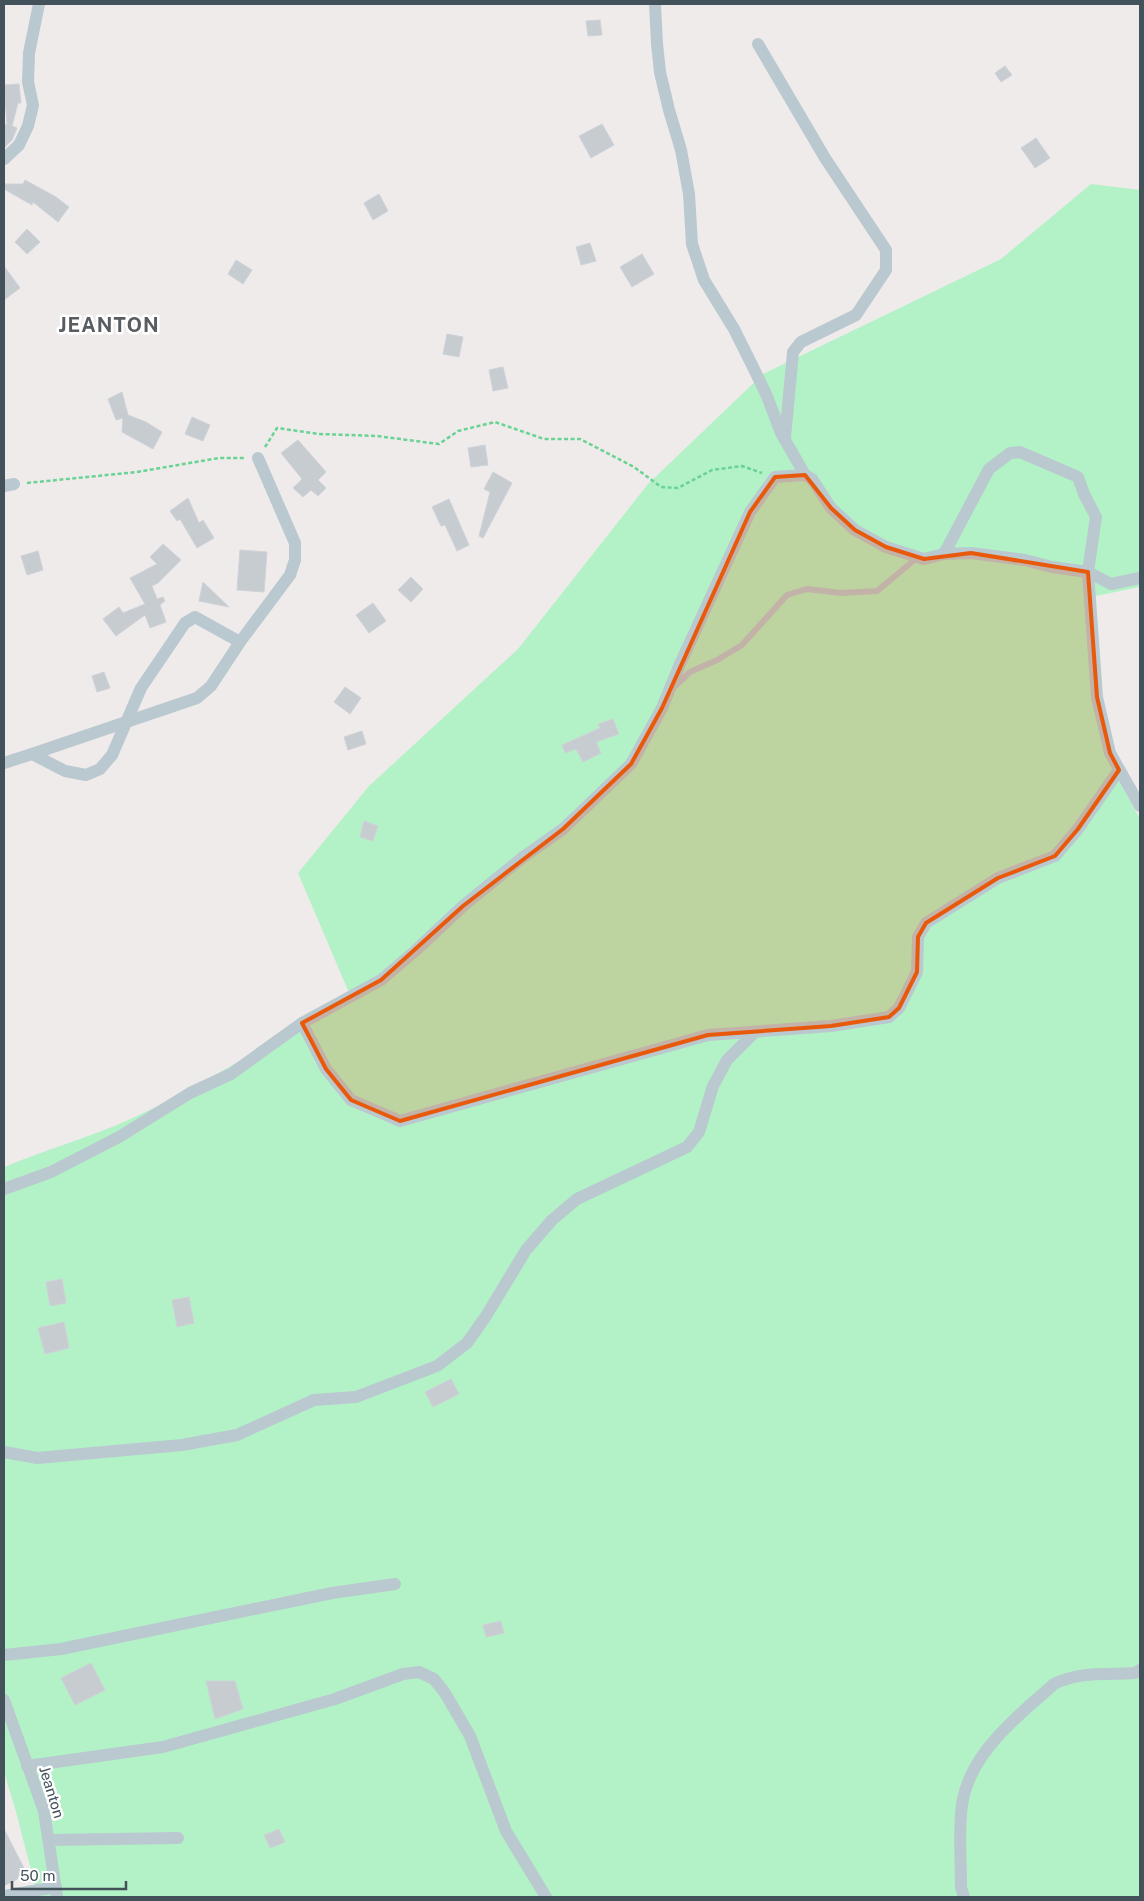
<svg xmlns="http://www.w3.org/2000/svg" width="1144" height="1901" font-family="'Public Sans',sans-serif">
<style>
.green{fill:#b3f2c6}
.building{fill:#c7ccd1;stroke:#cfd2d8}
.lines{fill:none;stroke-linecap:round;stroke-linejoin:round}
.path{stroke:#69d394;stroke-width:2.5;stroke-dasharray:4 2.5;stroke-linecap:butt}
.service{stroke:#bac8d0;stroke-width:6}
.minor{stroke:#bac8d0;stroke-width:12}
.marked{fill:#e8590c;fill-opacity:0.2;stroke:#e8590c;stroke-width:4;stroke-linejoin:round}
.labels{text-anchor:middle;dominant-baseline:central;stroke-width:5;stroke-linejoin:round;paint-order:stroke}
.street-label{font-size:15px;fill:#42515a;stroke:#fff}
.district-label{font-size:20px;font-weight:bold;letter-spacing:1px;fill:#585d61;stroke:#fff}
</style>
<rect width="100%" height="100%" fill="#efebeb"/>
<path class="green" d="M1091,184L1140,190V587L1086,598L1109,763L1140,819V1897H38L16,1812L4,1772V1167C47,1149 92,1137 135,1117C209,1082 279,1037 350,995L298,873L369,786L518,649L648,484L763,374L1001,259Z"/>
<g class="building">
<polygon points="600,20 602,35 588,36 586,21"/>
<polygon points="1005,66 1012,75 1001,82 995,73"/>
<polygon points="19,84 21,103 18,103 12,126 17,128 12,140 4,148 4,124 7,125 4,85"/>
<polygon points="602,124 614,145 591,158 579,136"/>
<polygon points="1036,138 1050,158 1035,168 1021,148"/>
<polygon points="25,180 56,197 69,207 58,222 33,202 32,205 4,189 4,184 23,184"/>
<polygon points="379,194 388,211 373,220 364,203"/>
<polygon points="27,229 40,242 27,254 15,242"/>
<polygon points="590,243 596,261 581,265 576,247"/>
<polygon points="642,254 654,274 632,287 620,267"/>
<polygon points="236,260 252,270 243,284 228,274"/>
<polygon points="4,266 20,288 4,300"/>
<polygon points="447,334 463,337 459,357 443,354"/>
<polygon points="503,367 508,388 493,391 489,370"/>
<polygon points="122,392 128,415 146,422 162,432 153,449 122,432 123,418 116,420 108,399"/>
<polygon points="192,417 210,425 203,441 185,434"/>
<polygon points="298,440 326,472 318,480 326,488 318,496 311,490 303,497 293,488 302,479 281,453"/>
<polygon points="485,445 488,465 471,467 468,448"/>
<polygon points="493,472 512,483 483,538 479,536 490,492 484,489"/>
<polygon points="188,498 199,523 203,520 214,538 197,548 180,519 177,521 170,511"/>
<polygon points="449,499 469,545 457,551 445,525 441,526 432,507"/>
<polygon points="163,544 181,560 158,583 152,586 157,599 163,597 165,601 160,605 166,622 150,628 145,615 116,636 103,619 119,607 123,613 145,604 130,578 157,564 150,557"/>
<polygon points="240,550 267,552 264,592 237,590"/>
<polygon points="38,551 43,570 27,575 21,556"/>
<polygon points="411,577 423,589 411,602 398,590"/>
<polygon points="203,582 229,607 199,601"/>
<polygon points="373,603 386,621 369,633 356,615"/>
<polygon points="104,672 110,688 97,692 92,676"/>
<polygon points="345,687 361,698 350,714 334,702"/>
<polygon points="613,719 619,734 596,742 601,753 583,762 576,749 565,753 562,745 600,728 598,724"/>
<polygon points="362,731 366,744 348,750 344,737"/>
<polygon points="364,821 378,826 373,841 360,837"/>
<polygon points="62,1279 66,1303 50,1306 46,1282"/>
<polygon points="189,1297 194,1323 177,1327 172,1300"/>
<polygon points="64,1322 69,1348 45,1354 38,1328"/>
<polygon points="451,1379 459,1394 433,1407 425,1392"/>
<polygon points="501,1621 504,1633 486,1637 483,1625"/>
<polygon points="91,1663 105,1690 75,1705 61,1678"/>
<polygon points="206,1681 235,1681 243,1709 215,1719"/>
<polygon points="4,1829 27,1874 4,1886"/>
<polygon points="279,1829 285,1842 270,1848 264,1835"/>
</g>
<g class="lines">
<g class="path">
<polyline points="265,447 277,428 319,434 377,436 439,444 458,431 495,422 544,439 580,439 634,467 661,487 678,488 712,470 742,466 762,473"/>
<polyline points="27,483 137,472 219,458 245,458"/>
</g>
<polyline class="service" points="672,689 690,672 717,660 742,645 787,595 807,589 841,593 877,591 918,557"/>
<g class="minor">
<polyline points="655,4 657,44 660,72 669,110 681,150 689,194 692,244 704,280 734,329 752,365 767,396 781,433 805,475 812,479 831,508 855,530 886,547 924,559 944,554 971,553 1025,560 1052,567 1088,572 1111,584 1140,578"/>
<polyline points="758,44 825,158 886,250 886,270 856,315 801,342 793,352 785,438"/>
<polyline points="4,159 19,145 28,126 33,105 28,82 29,53 39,4"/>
<polyline points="4,486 14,484"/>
<polyline points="944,554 989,469 1010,453 1020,452 1078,477 1084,494 1096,517 1088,572 1097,697 1110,753 1140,806"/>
<polyline points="32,754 197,698 211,686 240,642"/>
<polyline points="4,763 32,754 65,771 86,775 100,769 112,755 141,688 185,623 195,617 240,642 290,575 295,560 295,543 258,458"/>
<polyline points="302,1023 326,1069 351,1100 400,1121 708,1035 831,1026 889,1017 899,1008 917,972 918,937 926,923 998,878 1055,856 1078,829 1119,770"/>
<polyline points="4,1189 51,1172 119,1137 190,1093 231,1074 302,1023 381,980 415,951 463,906 522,858 563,829 631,764 662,708 680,664 750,512 775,477 805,475"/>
<polyline points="4,1452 37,1458 182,1445 237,1435 314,1400 356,1397 437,1366 467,1343 486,1316 526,1250 552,1220 577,1199 687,1147 699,1132 713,1086 727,1060 755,1032"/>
<polyline points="4,1655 61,1649 332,1593 395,1584"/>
<polyline points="4,1700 44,1811 57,1897"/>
<polyline points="27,1766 163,1747 335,1699 403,1674 419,1672 434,1679 445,1693 470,1736 506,1831 546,1897"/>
<polyline points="49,1840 178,1838"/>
<polyline points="4,1896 56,1887"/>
<path d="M964,1897L961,1887C961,1863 959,1838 961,1814C964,1757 1015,1719 1054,1684C1080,1671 1107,1675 1135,1673L1140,1670"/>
</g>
</g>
<path class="marked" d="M805,475L831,508L855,530L886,547L924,559L971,553L1088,572L1097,697L1110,753L1119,770L1078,829L1055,856L998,878L926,923L918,937L917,972L899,1008L889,1017L831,1026L708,1035L400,1121L351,1100L326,1069L302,1023L381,980L463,906L563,829L631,764L662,708L750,512L775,477Z"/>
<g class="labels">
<g class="street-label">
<text transform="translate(52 1792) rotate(73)">Jeanton</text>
</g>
<g class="district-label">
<text x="109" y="325">JEANTON</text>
</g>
</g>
<rect width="1144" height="1901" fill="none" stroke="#42515a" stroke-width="10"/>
<path d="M12 1881v8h114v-8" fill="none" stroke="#42515a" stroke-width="2.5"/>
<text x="20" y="1881" font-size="15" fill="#42515a" stroke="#ffffff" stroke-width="4" paint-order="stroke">50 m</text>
</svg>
